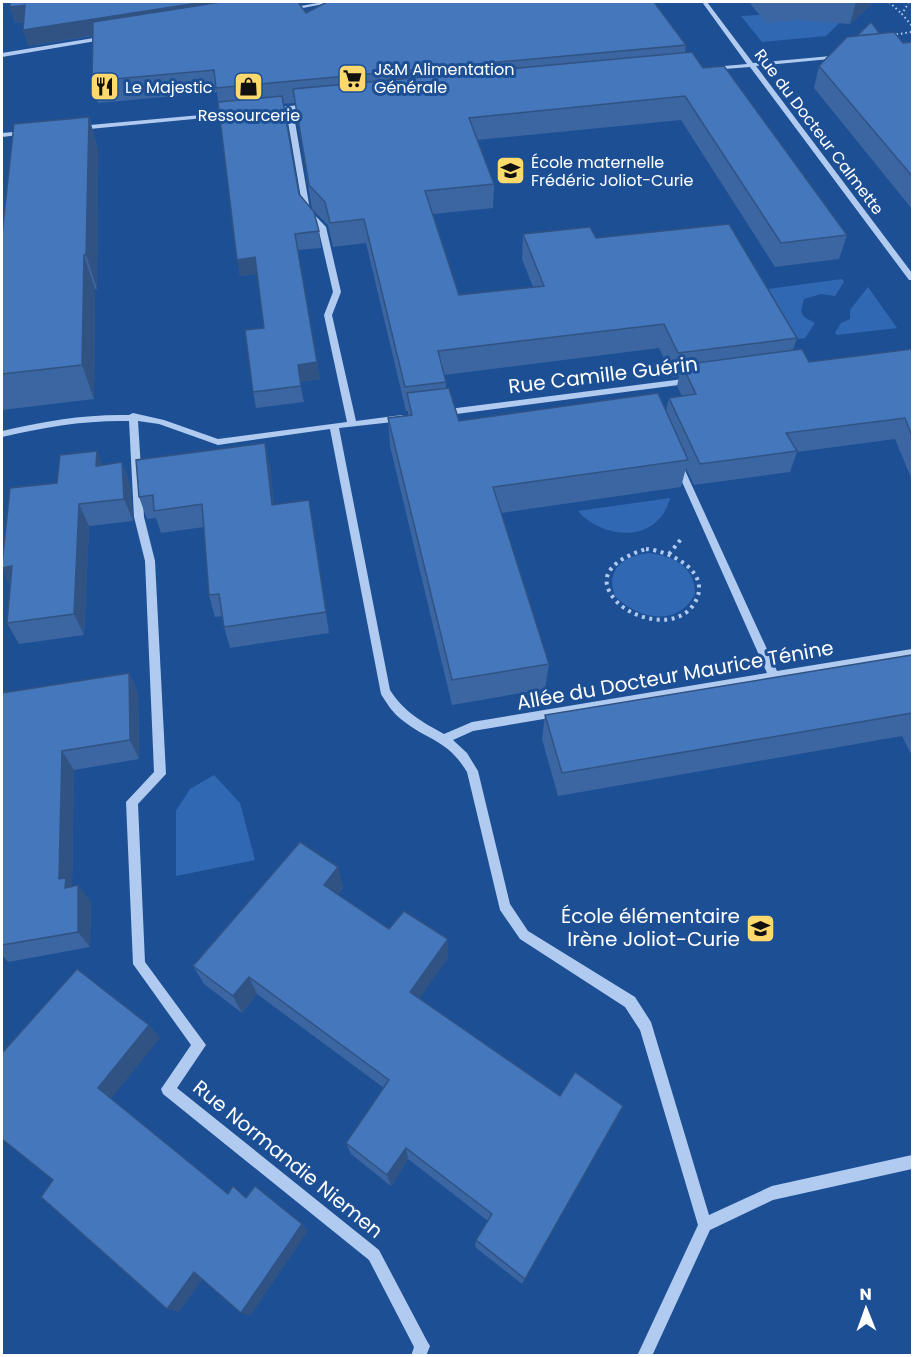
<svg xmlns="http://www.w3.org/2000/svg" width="914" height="1357" font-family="Poppins,sans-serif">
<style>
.green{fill:#3168b3}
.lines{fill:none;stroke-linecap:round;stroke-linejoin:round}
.path-far1{stroke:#b0cbef;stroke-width:2;stroke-dasharray:1.5 3;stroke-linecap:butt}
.path{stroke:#b0cbef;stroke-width:4;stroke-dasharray:3 4.5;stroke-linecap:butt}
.minor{fill:#b0cbef;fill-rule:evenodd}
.wall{fill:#3b66a2;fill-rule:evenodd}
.shaded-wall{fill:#305384}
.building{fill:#4577bc;stroke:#305384;stroke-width:1.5}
.labels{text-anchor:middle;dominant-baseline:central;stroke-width:6;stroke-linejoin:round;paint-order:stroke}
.far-poi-label{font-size:16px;fill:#fff;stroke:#1d4f95;text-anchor:start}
.far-street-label{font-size:16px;fill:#fff;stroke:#1d4f95}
.street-label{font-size:20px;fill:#fff;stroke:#1d4f95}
.poi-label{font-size:20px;fill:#fff;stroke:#1d4f95;text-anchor:end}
</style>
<rect width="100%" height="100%" fill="#1d4f95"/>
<g class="green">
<polygon points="759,15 792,20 833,17 839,23 826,36 762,42 741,16"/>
<polygon points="842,279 844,282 835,296 821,294 804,299 801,311 804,317 815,323 805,338 798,339 768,289"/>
<polygon points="868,287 897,328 837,335 835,333 841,323 850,319 850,310"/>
<path d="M670,498C659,543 604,541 578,511Z"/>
<path d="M649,553C673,556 695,566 695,594C678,628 637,619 615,596C605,569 624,556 649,553Z"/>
<polygon points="214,775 240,803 255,860 176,876 176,811 190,789"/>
</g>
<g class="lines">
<g class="path-far1">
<polyline points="889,2 902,14"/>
<polyline points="909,2 902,14 912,26"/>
<polyline points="892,35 912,32"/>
</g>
<g class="path">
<path d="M646,549C670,551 714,572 694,604C677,630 635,620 617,602C590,573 621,557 646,549Z"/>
<polyline points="669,554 682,538"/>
</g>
<g class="minor">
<polygon points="323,2 334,2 287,11 284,9"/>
<polygon points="702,2 707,2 753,63 842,55 843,56 840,58 756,66 912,273 912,280 909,280 750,67 711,70 711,68 713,67 747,64"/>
<polygon points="106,36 109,38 108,39 2,57 2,53"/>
<path d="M309,104L311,105V107L293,110L310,210L326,227L341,292L332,315L356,421L402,415L406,418L402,421L339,428L390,690C404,712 422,722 444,734L472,722L767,673L675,466L679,463L683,466L777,671L912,649V657L473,731L453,740L467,753L478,771L510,904L528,931L635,997L651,1022L709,1215L772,1186L912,1155V1169L773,1200L710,1230L652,1356H637L698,1225L640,1030L625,1007L520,939L500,910L467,772C447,739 428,741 402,720C393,713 387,704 381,694L330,429L218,445L159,424L138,421L144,517L155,561L166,774L138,804L145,962L206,1045L177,1088L379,1250L427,1341L430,1346L426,1356H411L414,1347L369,1260L163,1094L161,1089L191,1045L133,964L126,802L154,772L145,561L134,517L129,421C87,420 43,427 2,437V431C43,421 87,414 129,415L133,413L164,420L218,439L347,422L324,315L333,292L318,227L303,210L286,110L271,112L268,110L271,108Z"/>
<polygon points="234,112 236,113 236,115 79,130 76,128 79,126"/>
<polygon points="25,131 28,133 27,134 2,137 2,133"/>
<polygon points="691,378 695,381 694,383 441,416 437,413 441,410"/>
</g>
</g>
<g class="wall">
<polygon points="749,2 874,2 873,3 850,24 796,20 766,23"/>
<path d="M10,7L306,13L686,45L685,53L703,68L847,235L839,259L775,267L681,120L477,140L494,184L493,208L433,214L459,295L533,287L522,259L523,234L596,238L797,338L793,350L809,362L912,349V480L895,439L797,452L790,472L694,485L686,468L681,487L501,513L549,664L545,689L452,705L390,446L388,418L408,415V411H406L366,243L333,247L328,225L312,209L295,103L283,104L299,194L319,231L321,248L297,250L320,379L300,382L304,402L256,408L253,392L264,328L257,274L240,276L217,92L98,103L92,81L93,36L28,46L23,22L15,23ZM659,348L673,377L679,376L677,386L682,396L669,398L666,411L459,421L446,388V382L444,375Z"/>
<polygon points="880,34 903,43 912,42 912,209 814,88 819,66"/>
<polygon points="89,117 98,150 97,289 95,289 94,399 2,410 2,235"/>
<polygon points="97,451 102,465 122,462 130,485 133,521 89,526 84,635 19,644 7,623 10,585 2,569 2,565"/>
<polygon points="270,466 274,505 309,500 329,633 230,648 224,627 223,616 215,617 209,595 204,527 161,533 156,518 147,519 139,497"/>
<polygon points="912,655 912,756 902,736 558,796 542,739 545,715"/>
<polygon points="129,673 138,693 139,759 74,770 72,886 91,902 90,947 8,962 2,955 2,693"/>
<polygon points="338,867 343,888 338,894 389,929 448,958 419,998 560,1096 623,1106 522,1284 475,1247 476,1240 488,1221 408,1159 391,1186 351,1154 346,1143 384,1088 257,994 242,1013 204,984 193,966"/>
</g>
<g class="shaded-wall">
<polygon points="204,2 219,2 221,15 28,46 23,30"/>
<polygon points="856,2 874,2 873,3 850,24"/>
<polygon points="25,5 30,21 15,23 10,7"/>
<polygon points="89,117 98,150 97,289 86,255"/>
<polygon points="84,255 95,289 94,399 82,365"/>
<polygon points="255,257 258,274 240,276 237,260"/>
<polygon points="317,362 320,379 300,382 298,365"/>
<polygon points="265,443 270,466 277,528 272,505"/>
<polygon points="97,451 105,473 96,466"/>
<polygon points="122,462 130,485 133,521 124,499"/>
<polygon points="79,504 89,526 84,635 74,614"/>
<polygon points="12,566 13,590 2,569"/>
<polygon points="129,673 138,693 139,759 130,740"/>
<polygon points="62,751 74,770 72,886 78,895 78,904 59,879"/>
<polygon points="338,867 343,888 329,905 324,885"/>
<polygon points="78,885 91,902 90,947 78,932"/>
<polygon points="448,939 448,958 412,1009 410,992"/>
<polygon points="249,977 257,994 242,1013 233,996"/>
<polygon points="149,1025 160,1038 111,1099 98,1088"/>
<polygon points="406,1148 408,1159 391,1186 387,1175"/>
<polygon points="302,1224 308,1231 250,1316 241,1313"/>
<polygon points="194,1272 204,1277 179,1312 167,1309"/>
</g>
<g class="building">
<polygon points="10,2 204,2 23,30 25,5 10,7"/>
<polygon points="221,2 298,2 306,13 327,2 654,2 686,45 216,88 214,70 92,81 93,22"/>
<polygon points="871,22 880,34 857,36"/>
<polygon points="894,32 903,43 912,42 912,176 819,66 847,37"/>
<polygon points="692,52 703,68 724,66 847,235 781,243 685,96 469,118 494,184 425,191 459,295 544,286 523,234 590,227 596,238 729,224 797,338 678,353 664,324 496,344 438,351 446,382 405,387 364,219 330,223 325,202 309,185 293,89"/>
<polygon points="282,96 299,194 314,212 319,231 295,234 317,362 298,365 301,386 253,392 245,330 264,328 255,257 237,260 218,102"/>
<polygon points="89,117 86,255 84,255 82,365 2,374 2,235 14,124"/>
<polygon points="802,349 809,362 912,349 912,436 905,418 786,433 797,451 700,464 669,398 696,394 682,365"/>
<polygon points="449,388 459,421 658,393 688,460 493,487 549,664 452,680 388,418 412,415 407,393"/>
<polygon points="265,443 272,505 309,500 326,612 224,627 219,594 209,595 202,504 154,511 153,495 139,497 136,460"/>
<polygon points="97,451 96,466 122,462 124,499 79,504 74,614 7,623 12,566 2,568 2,565 10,488 57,483 60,455"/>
<polygon points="912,655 912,713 562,773 545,715"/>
<polygon points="129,673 130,740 62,751 59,879 66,878 65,888 78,885 78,932 2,945 2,693"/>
<polygon points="300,842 338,867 324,885 389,929 404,911 448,939 410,992 560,1096 575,1072 623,1106 525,1279 476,1240 492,1214 406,1148 387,1175 346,1143 389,1080 249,977 233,996 193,966"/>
<polygon points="77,969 149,1025 98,1088 228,1194 233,1186 246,1198 255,1186 302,1224 241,1313 194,1272 167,1309 41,1197 53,1180 2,1139 2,1053"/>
</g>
<defs>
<symbol id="supermarket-square" viewBox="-11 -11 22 22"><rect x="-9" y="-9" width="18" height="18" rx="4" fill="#ffd86e" stroke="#1d4f95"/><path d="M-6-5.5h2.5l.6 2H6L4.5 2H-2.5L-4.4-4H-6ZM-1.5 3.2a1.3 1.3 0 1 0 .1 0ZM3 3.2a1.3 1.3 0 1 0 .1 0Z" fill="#111"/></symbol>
<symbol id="restaurant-square" viewBox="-11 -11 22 22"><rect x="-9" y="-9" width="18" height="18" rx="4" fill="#ffd86e" stroke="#1d4f95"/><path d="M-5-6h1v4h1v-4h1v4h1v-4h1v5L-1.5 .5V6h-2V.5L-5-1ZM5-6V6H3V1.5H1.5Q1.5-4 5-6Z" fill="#111"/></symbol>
<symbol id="shop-square" viewBox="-11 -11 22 22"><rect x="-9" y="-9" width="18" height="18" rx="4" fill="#ffd86e" stroke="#1d4f95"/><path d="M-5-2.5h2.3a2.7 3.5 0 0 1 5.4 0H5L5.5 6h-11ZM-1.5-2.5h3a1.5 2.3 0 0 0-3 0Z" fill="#111"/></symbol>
<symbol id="school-square" viewBox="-11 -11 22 22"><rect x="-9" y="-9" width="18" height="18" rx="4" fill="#ffd86e" stroke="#1d4f95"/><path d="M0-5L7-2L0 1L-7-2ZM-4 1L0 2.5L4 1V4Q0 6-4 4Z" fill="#111"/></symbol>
</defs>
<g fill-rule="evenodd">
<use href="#supermarket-square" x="336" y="62" width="33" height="33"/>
<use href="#restaurant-square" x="88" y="70" width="33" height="33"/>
<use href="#shop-square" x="232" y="70" width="33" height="33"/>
<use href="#school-square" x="494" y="154" width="33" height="33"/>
<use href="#school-square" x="744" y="912" width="33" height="33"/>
</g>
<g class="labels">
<g class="far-poi-label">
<text x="374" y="69">J&amp;M Alimentation<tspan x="374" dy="18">Générale</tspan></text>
<text x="125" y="87">Le Majestic</text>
<text x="249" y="115" text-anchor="middle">Ressourcerie</text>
<text x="531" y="162">École maternelle<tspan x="531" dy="18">Frédéric Joliot-Curie</tspan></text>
</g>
<g class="far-street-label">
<text transform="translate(819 132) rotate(53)">Rue du Docteur Calmette</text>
</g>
<g class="street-label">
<text transform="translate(603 375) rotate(-7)">Rue Camille Guérin</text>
<text transform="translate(675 675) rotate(-10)">Allée du Docteur Maurice Ténine</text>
<text transform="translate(288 1159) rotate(39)">Rue Normandie Niemen</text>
</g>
<g class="poi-label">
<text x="740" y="916">École élémentaire<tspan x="740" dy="23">Irène Joliot-Curie</tspan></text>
</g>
</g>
<rect width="914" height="1357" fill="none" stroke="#ffffff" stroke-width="6"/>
<g transform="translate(866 1309) rotate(359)" stroke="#1d4f95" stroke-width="4.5" paint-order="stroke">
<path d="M0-4.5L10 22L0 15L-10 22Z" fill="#ffffff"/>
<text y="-9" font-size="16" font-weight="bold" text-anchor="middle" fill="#ffffff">N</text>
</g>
</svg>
